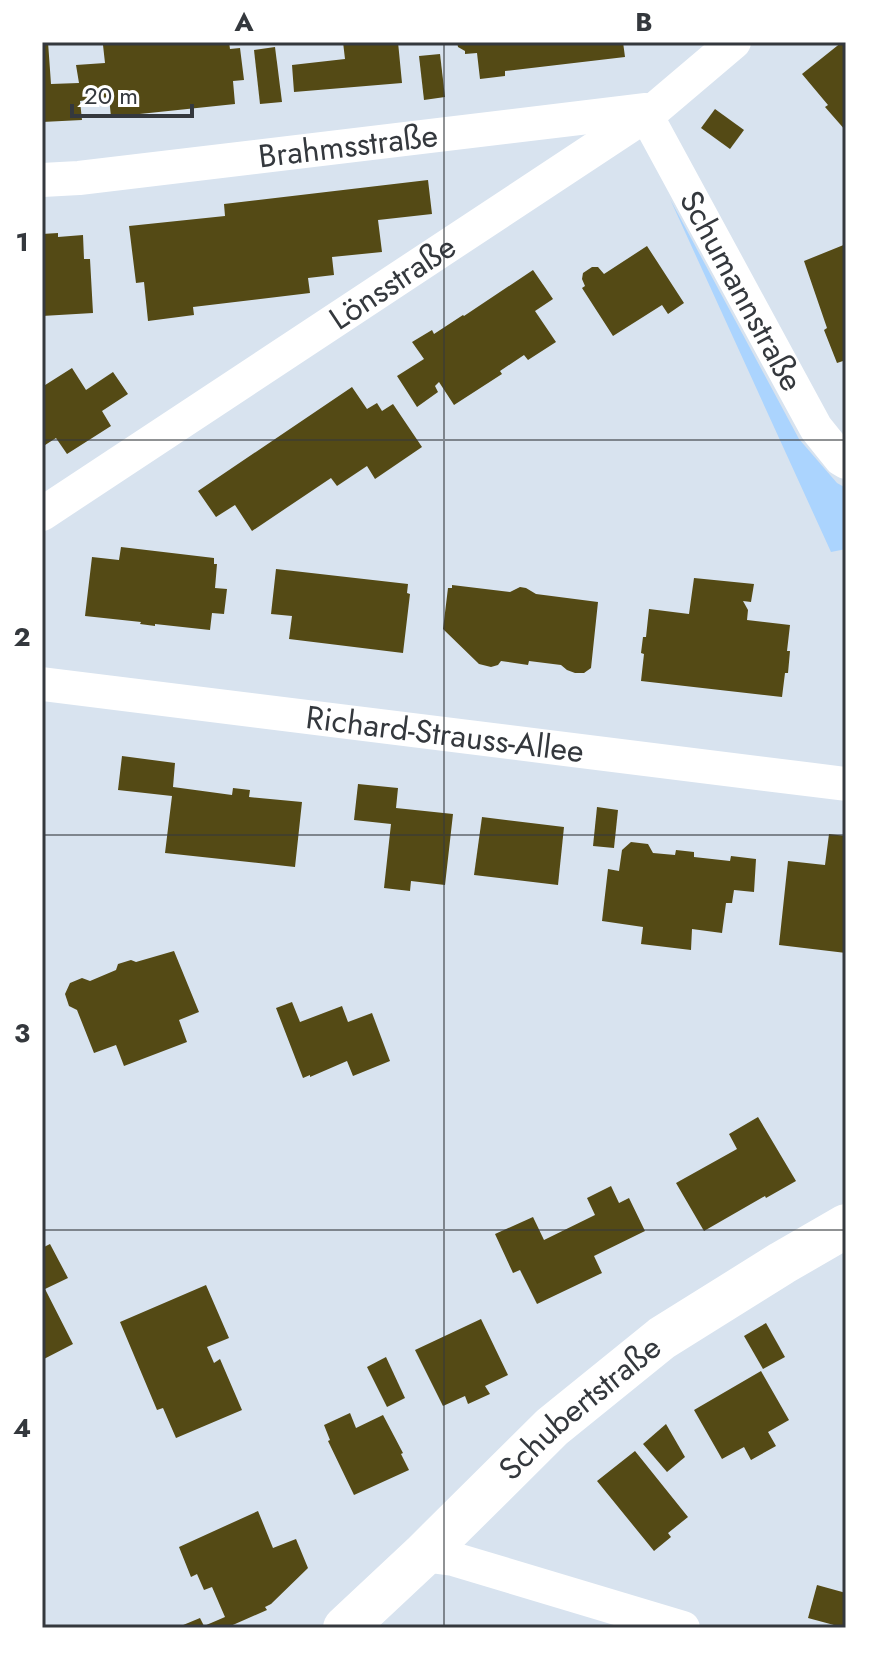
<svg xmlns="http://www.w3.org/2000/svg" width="888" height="1670" font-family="Jost,sans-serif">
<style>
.green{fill:#abd4fe}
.building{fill:#544a15}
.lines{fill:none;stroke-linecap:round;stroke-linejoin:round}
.street{stroke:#fff;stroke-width:34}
.secondary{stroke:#fff;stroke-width:44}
.grid{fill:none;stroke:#34383d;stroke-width:2;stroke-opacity:0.55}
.labels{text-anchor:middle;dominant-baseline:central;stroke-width:8;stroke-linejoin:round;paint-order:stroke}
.street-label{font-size:32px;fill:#34383d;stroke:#fff}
.neatline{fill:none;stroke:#34383d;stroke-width:3}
.grid-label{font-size:26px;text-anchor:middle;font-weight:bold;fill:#34383d}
</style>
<rect width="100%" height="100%" fill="#d8e3ef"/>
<polygon class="green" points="670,199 799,439 837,483 846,488 846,549 831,552"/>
<g class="building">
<polygon points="42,42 48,42 51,84 79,83 76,65 105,63 103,45 134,42 229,42 230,49 240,48 244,80 233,81 235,104 111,117 109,97 80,101 82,120 42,122"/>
<polygon points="343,42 398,42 402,83 294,92 292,65 345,59"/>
<polygon points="457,42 623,42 625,57 505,71 505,76 480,79 477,53 465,54 465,51 458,47"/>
<polygon points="842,42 846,42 846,131 825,107 828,105 802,74"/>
<polygon points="275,47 282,102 260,104 254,50"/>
<polygon points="440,54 445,97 424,100 419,56"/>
<polygon points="715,109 744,130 730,149 701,128"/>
<polygon points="428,180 432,214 378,220 382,252 332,257 334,275 308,278 310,293 193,307 194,315 148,321 144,282 136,283 129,226 225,216 224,204"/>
<polygon points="58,233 58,237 83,235 84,259 90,259 93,313 42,316 42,234"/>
<polygon points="846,244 846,360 837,363 824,330 827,328 804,261"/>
<polygon points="647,246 684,303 668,314 662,305 613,336 582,288 585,286 582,279 583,273 592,267 598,267 604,274"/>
<polygon points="533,270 553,299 535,311 556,342 528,360 524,355 500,371 502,374 454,405 439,382 435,386 438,392 417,407 397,376 424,359 412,342 432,330 434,334 463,315 464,316"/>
<polygon points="72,368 86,390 113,372 128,394 102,411 111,426 67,454 56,438 42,447 42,387"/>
<polygon points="352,387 367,409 377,403 382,411 393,404 422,447 375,479 367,466 337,486 331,478 252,531 235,505 216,517 198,491"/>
<polygon points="121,547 214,558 214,564 217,564 215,588 227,589 224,614 212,613 210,630 155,624 155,626 140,624 141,622 85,616 92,557 119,560"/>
<polygon points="276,569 408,584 407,593 410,594 403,653 289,639 292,616 271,614"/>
<polygon points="694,578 754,584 751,602 743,601 748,610 747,620 790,625 787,651 790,651 788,673 785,673 782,697 641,681 644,654 641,653 643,637 646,637 649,609 689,614"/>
<polygon points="452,585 510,592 520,587 526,588 536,594 598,602 591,668 584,673 575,673 567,670 561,665 529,661 528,665 501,661 498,665 491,667 479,664 443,629 448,588 452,588"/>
<polygon points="122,756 175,763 173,787 232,795 233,788 250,790 249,797 302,802 295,867 165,853 172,796 118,790"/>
<polygon points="358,784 398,788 396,808 453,814 445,885 411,881 410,891 384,888 391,824 354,820"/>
<polygon points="597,807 618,810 614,848 593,846"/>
<polygon points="482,817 564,827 558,885 474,875"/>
<polygon points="829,834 846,836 846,953 779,945 788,861 825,865"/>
<polygon points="631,842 648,844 653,853 675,855 676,850 694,852 694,857 730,861 731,856 756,859 754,892 734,890 732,903 726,903 722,933 692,929 691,950 641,944 643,927 602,921 608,869 619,871 622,850"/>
<polygon points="174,951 199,1012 179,1020 187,1042 124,1066 116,1045 94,1053 77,1010 69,1006 65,994 70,983 82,978 90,981 116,970 118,964 131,960 136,962"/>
<polygon points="292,1002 300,1022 342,1006 348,1022 372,1013 390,1061 353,1076 347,1061 310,1077 310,1075 303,1078 276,1008"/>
<polygon points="758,1117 796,1181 766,1198 765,1196 704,1231 676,1183 737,1149 729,1134"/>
<polygon points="611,1186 619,1203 629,1198 645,1231 594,1256 602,1273 537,1304 520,1270 513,1273 495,1234 533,1217 544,1240 595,1215 587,1198"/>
<polygon points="50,1244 68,1278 45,1289 73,1344 42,1360 42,1248"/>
<polygon points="206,1285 229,1338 207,1347 214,1363 220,1359 242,1410 176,1438 163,1408 157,1410 120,1322"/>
<polygon points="481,1319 508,1375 485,1386 490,1394 468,1404 465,1396 443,1406 415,1350"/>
<polygon points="766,1323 785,1357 763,1369 744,1336"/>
<polygon points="386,1357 405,1398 387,1407 367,1367"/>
<polygon points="761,1371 789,1420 768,1432 776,1446 751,1460 744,1447 722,1459 694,1410"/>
<polygon points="350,1413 356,1428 383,1415 403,1453 401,1454 409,1470 354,1495 328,1441 330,1440 324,1425"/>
<polygon points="666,1424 685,1457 667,1472 643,1444"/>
<polygon points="635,1451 688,1517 668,1533 671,1537 654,1551 597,1481"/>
<polygon points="258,1511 273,1548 296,1539 308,1568 271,1604 265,1607 267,1610 226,1628 176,1628 200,1618 204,1626 225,1617 212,1587 204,1590 197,1574 191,1577 179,1547"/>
<polygon points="817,1585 846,1593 845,1628 808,1618"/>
</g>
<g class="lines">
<g class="street">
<path id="s1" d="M646,115L816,428L841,459L846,462"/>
<path id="s2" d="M42,180L79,178L646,110"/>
<path id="s3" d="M42,514L655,109L734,42"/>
<path id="s4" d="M42,684L846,784"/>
<polyline points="423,1555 453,1559 683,1628"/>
</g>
<path class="secondary" id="s5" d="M345,1628L423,1555L552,1427L662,1338L782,1263L846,1226"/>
</g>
<path class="grid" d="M444,42V1628M42,440H846M42,835H846M42,1230H846"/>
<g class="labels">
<g class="street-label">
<text stroke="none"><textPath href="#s2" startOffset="308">Brahmsstraße</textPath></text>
<text stroke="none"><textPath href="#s3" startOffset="420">Lönsstraße</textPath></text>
<text stroke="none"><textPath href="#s1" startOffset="200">Schumannstraße</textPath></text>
<text stroke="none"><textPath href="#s4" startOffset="406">Richard-Strauss-Allee</textPath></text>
<text stroke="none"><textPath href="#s5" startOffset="322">Schubertstraße</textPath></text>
</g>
</g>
<rect width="888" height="1670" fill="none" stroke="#ffffff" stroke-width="88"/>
<path d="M72 104v12h120v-12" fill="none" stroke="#34383d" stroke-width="4"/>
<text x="84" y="104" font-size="24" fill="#34383d" stroke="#ffffff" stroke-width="6" paint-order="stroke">20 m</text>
<rect x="44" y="44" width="800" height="1582" class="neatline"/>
<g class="grid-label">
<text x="244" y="31">A</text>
<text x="644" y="31">B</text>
<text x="22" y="251">1</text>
<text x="22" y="646">2</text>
<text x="22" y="1042">3</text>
<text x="22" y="1437">4</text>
</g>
</svg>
